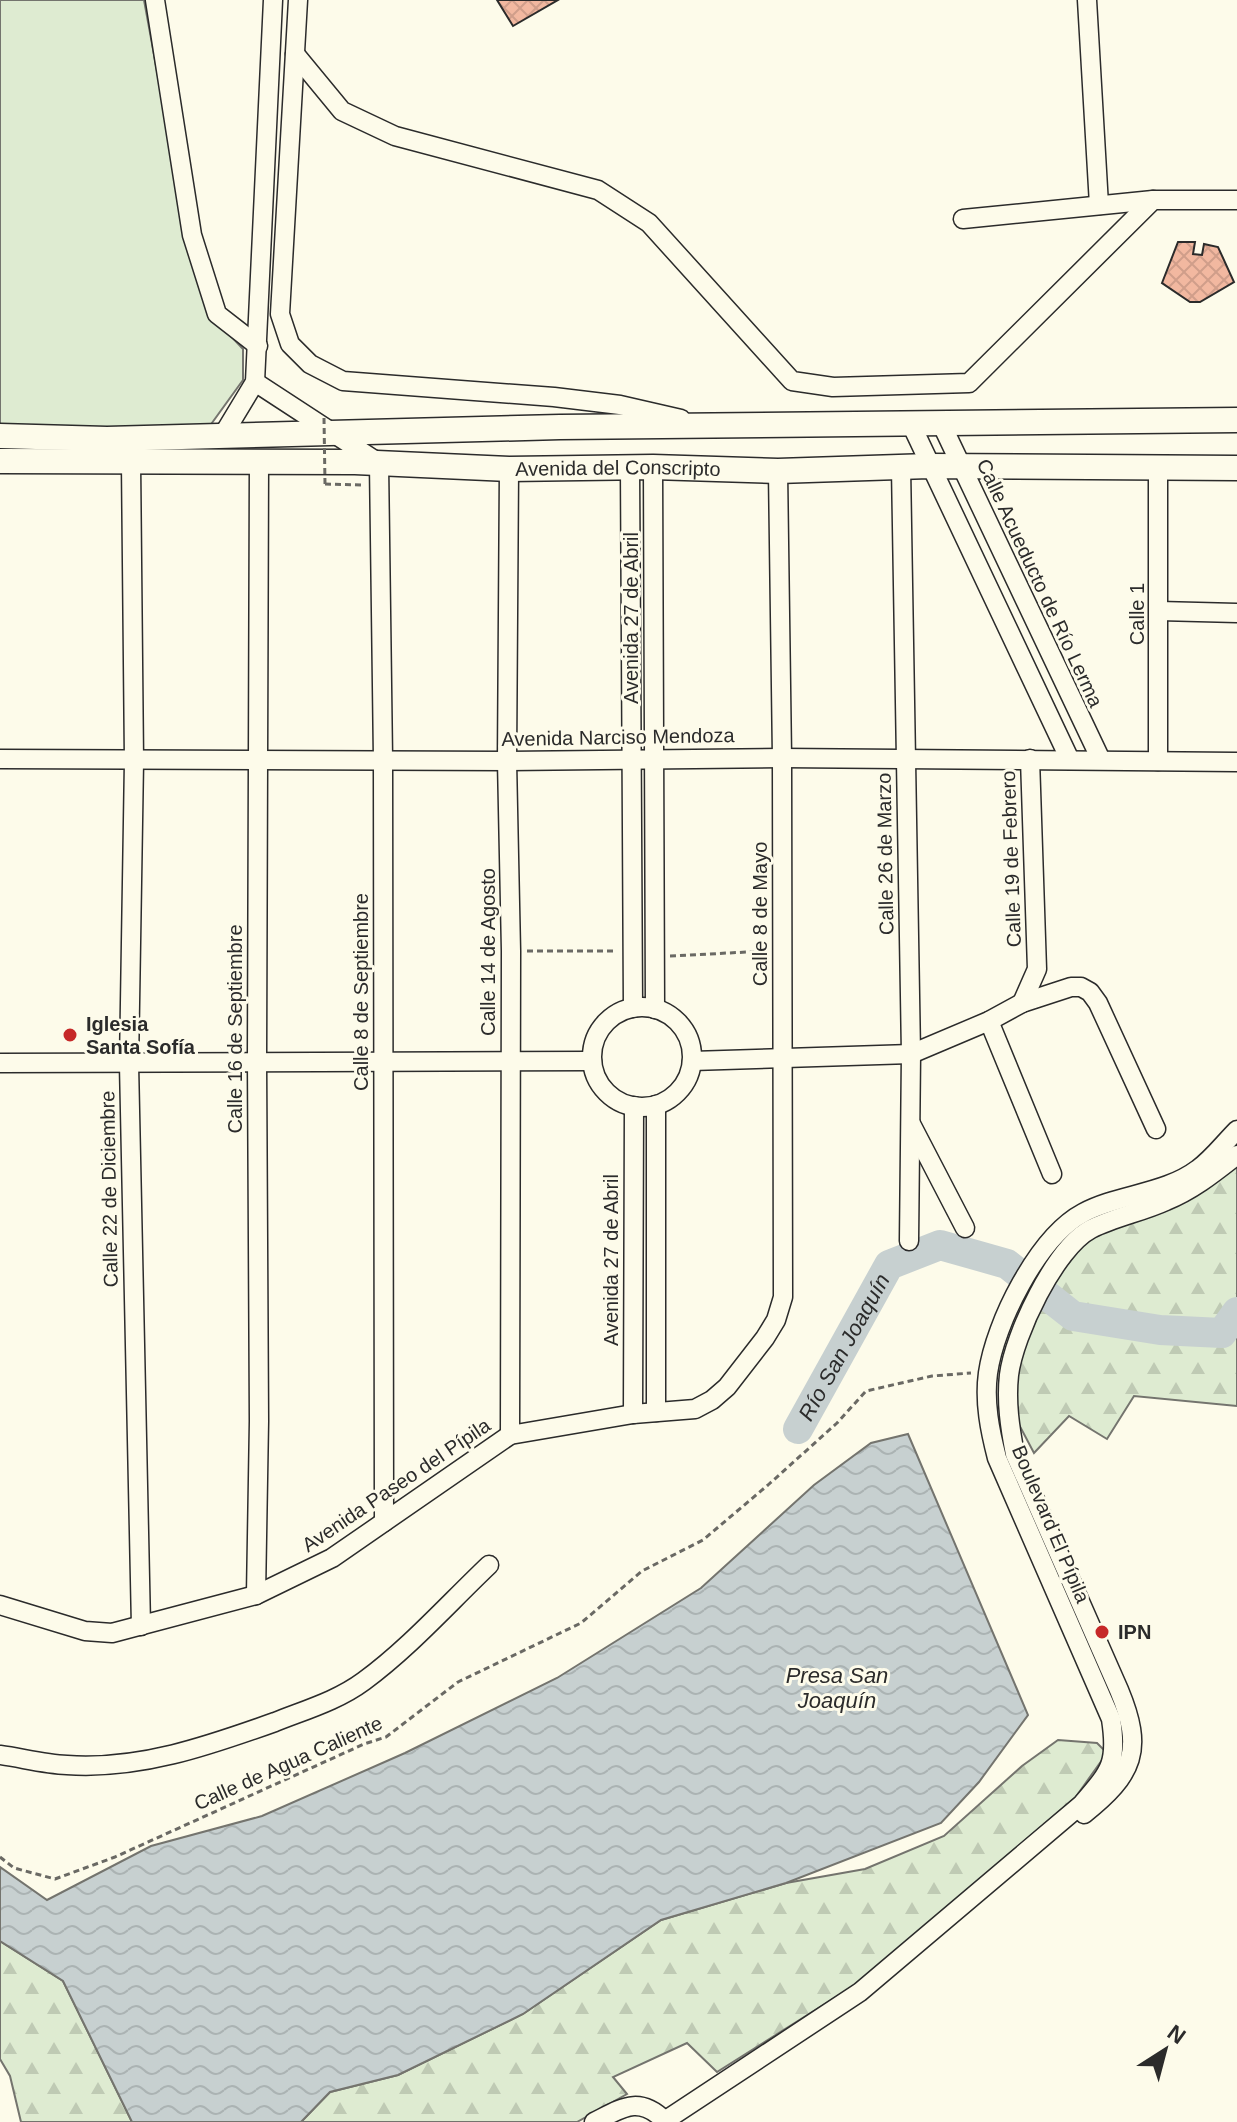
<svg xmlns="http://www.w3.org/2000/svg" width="1237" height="2122" font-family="Arial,sans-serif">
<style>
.grass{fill:#deebd1;stroke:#74746e;stroke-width:2}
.forest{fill:url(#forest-firs);stroke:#74746e;stroke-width:2}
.water{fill:url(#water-waves);stroke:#74746e;stroke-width:2}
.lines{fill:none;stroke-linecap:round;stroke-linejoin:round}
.river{stroke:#c7d0d0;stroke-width:30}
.building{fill:url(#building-cross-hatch);stroke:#2b2b2b;stroke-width:2}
.minor-casing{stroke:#2b2b2b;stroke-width:21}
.major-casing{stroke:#2b2b2b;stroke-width:27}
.path{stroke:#6a6964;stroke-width:3;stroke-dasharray:6 4;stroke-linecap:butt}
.minor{stroke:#fdfbea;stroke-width:18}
.major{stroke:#fdfbea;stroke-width:24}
.path-bridge{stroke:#6a6964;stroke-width:3;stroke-dasharray:6 4;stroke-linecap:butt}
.poi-dot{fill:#c62828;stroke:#fdfbea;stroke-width:3}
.labels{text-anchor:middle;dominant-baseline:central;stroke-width:6;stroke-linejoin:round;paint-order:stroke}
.street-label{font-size:20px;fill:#2b2b2b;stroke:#fdfbea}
.poi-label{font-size:20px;font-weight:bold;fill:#2b2b2b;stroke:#fdfbea;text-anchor:start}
.water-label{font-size:22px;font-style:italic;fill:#2b2b2b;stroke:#fdfbea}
</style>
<defs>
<pattern id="forest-firs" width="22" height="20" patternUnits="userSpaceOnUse" patternTransform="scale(2)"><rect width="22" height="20" fill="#deebd1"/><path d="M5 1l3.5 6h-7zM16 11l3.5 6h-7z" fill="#bfcab4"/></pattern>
<pattern id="water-waves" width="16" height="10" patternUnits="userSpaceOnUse" patternTransform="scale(2)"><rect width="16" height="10" fill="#c7d0d0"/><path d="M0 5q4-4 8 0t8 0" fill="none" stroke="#abb3b3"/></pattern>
<pattern id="building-cross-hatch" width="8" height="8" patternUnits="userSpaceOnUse" patternTransform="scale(2)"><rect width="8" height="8" fill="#f2b8a0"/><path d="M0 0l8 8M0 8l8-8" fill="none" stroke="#d09e8a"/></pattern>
</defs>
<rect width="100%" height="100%" fill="#fdfbea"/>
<polygon class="grass" points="0,0 144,0 170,142 213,317 243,349 243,380 209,427 0,429"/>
<g class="forest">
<polygon points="1237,1160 1237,1406 1134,1396 1107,1439 1069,1416 1034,1453 1014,1415 1020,1348 1060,1267 1078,1244"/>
<polygon points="1058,1740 1097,1743 1107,1753 1075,1798 855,1985 717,2072 687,2043 613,2077 627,2094 577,2122 301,2122 330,2092 398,2075 523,2014 661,1920 786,1883 865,1869 944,1836 1022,1766"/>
<polygon points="0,1941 63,1981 132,2122 21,2122 10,2076 0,2059"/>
</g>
<polygon class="water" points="908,1434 1028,1715 979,1782 941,1823 786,1883 661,1920 523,2014 398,2075 330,2092 301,2122 132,2122 63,1981 0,1941 0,1867 47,1900 151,1846 262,1816 405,1753 557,1678 701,1588 814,1485 871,1443"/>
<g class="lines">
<path class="river" id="s1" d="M798,1429L889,1265L940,1245L1007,1264L1073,1316L1160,1330L1222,1333L1237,1312"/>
</g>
<g class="building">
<polygon points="497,0 558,0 513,26"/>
<polygon points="1178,242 1195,242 1193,254 1202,255 1204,244 1218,247 1234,282 1200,302 1190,302 1162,283"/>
</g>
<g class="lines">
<defs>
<g id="minor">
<polyline points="155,0 192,235 217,314 258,346"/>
<polyline points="298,0 280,314 290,344 310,364 343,381 554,397 620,405 681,419"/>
<polyline points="1087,0 1099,205"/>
<polyline points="295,54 342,111 395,136 598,190 649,223 792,381 833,387 969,383 1153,200 1237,200"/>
<polyline points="963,219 1153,200"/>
<polyline points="255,382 379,463 383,759 384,1522"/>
<polyline points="941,423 1101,760"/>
<polyline points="911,424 1070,760"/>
<polyline points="223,435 255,382 273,0"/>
<polyline points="131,462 134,761 129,1064 141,1626"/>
<polyline points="630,467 633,1008"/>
<polyline points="653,467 655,1009"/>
<polyline points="901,467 911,1054 909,1241"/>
<polyline points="1158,467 1158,761"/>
<polyline points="509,469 507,761 511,951 510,1435"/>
<polyline points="1159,611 1237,613"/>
<polyline points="0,759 507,761 782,758 1237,762"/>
<polyline points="1022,1003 1037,969 1030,759"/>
<circle cx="642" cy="1057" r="50"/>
<polyline points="989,1021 1052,1174"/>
<polyline points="692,1061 911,1054 989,1021 1022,1003 1071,987 1081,987 1090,992 1098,1003 1156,1129"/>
<polyline points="0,1063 592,1061"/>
<polyline points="656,1105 656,1412"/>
<polyline points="911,1124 965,1228"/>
<polyline points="633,1414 634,1106"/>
<polyline points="256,1595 259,1421 257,1061 259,462"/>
<polyline points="0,1605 85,1631 112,1633 256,1595 332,1558 510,1435 633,1414 695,1409 712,1400 727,1387 765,1338 776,1320 783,1297 782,758 778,471"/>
<path d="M0,1755C22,1758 44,1764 67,1765C139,1770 208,1746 275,1722C305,1710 337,1701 364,1681C409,1648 448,1604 489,1565"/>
<path d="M1084,1814C1134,1774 1144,1750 1119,1690L1015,1454C1010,1428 1006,1402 1009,1375C1014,1335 1055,1248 1091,1229C1115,1217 1142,1212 1166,1201C1193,1190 1214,1173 1237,1155"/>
<path d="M594,2122C622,2108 639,2095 665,2121"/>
<path d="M663,2122L860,1992L1082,1804C1110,1771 1118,1764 1111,1719L997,1458C990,1431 984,1402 988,1373C995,1323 1038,1237 1083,1213C1118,1194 1165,1194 1198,1169C1212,1159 1224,1143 1237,1130"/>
</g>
<g id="major">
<polyline points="0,436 107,439 560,427 1237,420"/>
<path id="s2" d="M0,461L355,462L509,469L653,467L778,471L929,466L1237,468"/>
</g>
</defs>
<use href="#minor" class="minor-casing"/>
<use href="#major" class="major-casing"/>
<g class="path">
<polyline points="325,484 362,485"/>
<polyline points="527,951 615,951"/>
<polyline points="670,956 767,951"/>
<polyline points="0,1857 14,1868 55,1879 115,1857 364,1744 386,1737 458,1682 581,1623 642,1571 703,1540 768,1485 837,1423 866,1391 932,1376 971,1373"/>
</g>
<use href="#minor" class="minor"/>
<use href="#major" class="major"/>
<polyline class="path-bridge" points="324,418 325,484"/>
</g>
<g class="poi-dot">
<circle cx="70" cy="1035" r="8"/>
<circle cx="1102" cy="1632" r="8"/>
</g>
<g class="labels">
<g class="street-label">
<text stroke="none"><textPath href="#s2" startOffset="618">Avenida del Conscripto</textPath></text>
<text transform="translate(1040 583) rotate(65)">Calle Acueducto de Río Lerma</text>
<text transform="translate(1137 614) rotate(-90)">Calle 1</text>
<text transform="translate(631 618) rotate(-90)">Avenida 27 de Abril</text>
<text transform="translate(618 737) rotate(-1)">Avenida Narciso Mendoza</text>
<text transform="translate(885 854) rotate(-91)">Calle 26 de Marzo</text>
<text transform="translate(1011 859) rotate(-92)">Calle 19 de Febrero</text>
<text transform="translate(760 914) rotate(-90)">Calle 8 de Mayo</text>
<text transform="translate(488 952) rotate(-90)">Calle 14 de Agosto</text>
<text transform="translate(361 992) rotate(-90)">Calle 8 de Septiembre</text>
<text transform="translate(235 1029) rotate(-90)">Calle 16 de Septiembre</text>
<text transform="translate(109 1189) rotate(-91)">Calle 22 de Diciembre</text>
<text transform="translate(611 1260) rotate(-90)">Avenida 27 de Abril</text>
<text transform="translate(396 1485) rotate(-34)">Avenida Paseo del Pípila</text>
<text transform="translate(1051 1524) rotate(67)">Boulevard El Pípila</text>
<text transform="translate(288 1763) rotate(-24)">Calle de Agua Caliente</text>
</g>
<g class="poi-label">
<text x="86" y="1024">Iglesia<tspan x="86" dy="23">Santa Sofía</tspan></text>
<text x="1118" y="1632">IPN</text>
</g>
<g class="water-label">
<text stroke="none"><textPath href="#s1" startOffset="94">Río San Joaquín</textPath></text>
<text x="837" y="1675">Presa San<tspan x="837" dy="25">Joaquín</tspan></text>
</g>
</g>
<g transform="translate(1165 2050) rotate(36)" stroke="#fdfbea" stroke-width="6" paint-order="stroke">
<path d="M0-6L14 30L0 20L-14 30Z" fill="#2b2b2b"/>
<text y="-12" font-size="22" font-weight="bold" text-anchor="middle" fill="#2b2b2b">N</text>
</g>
</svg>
